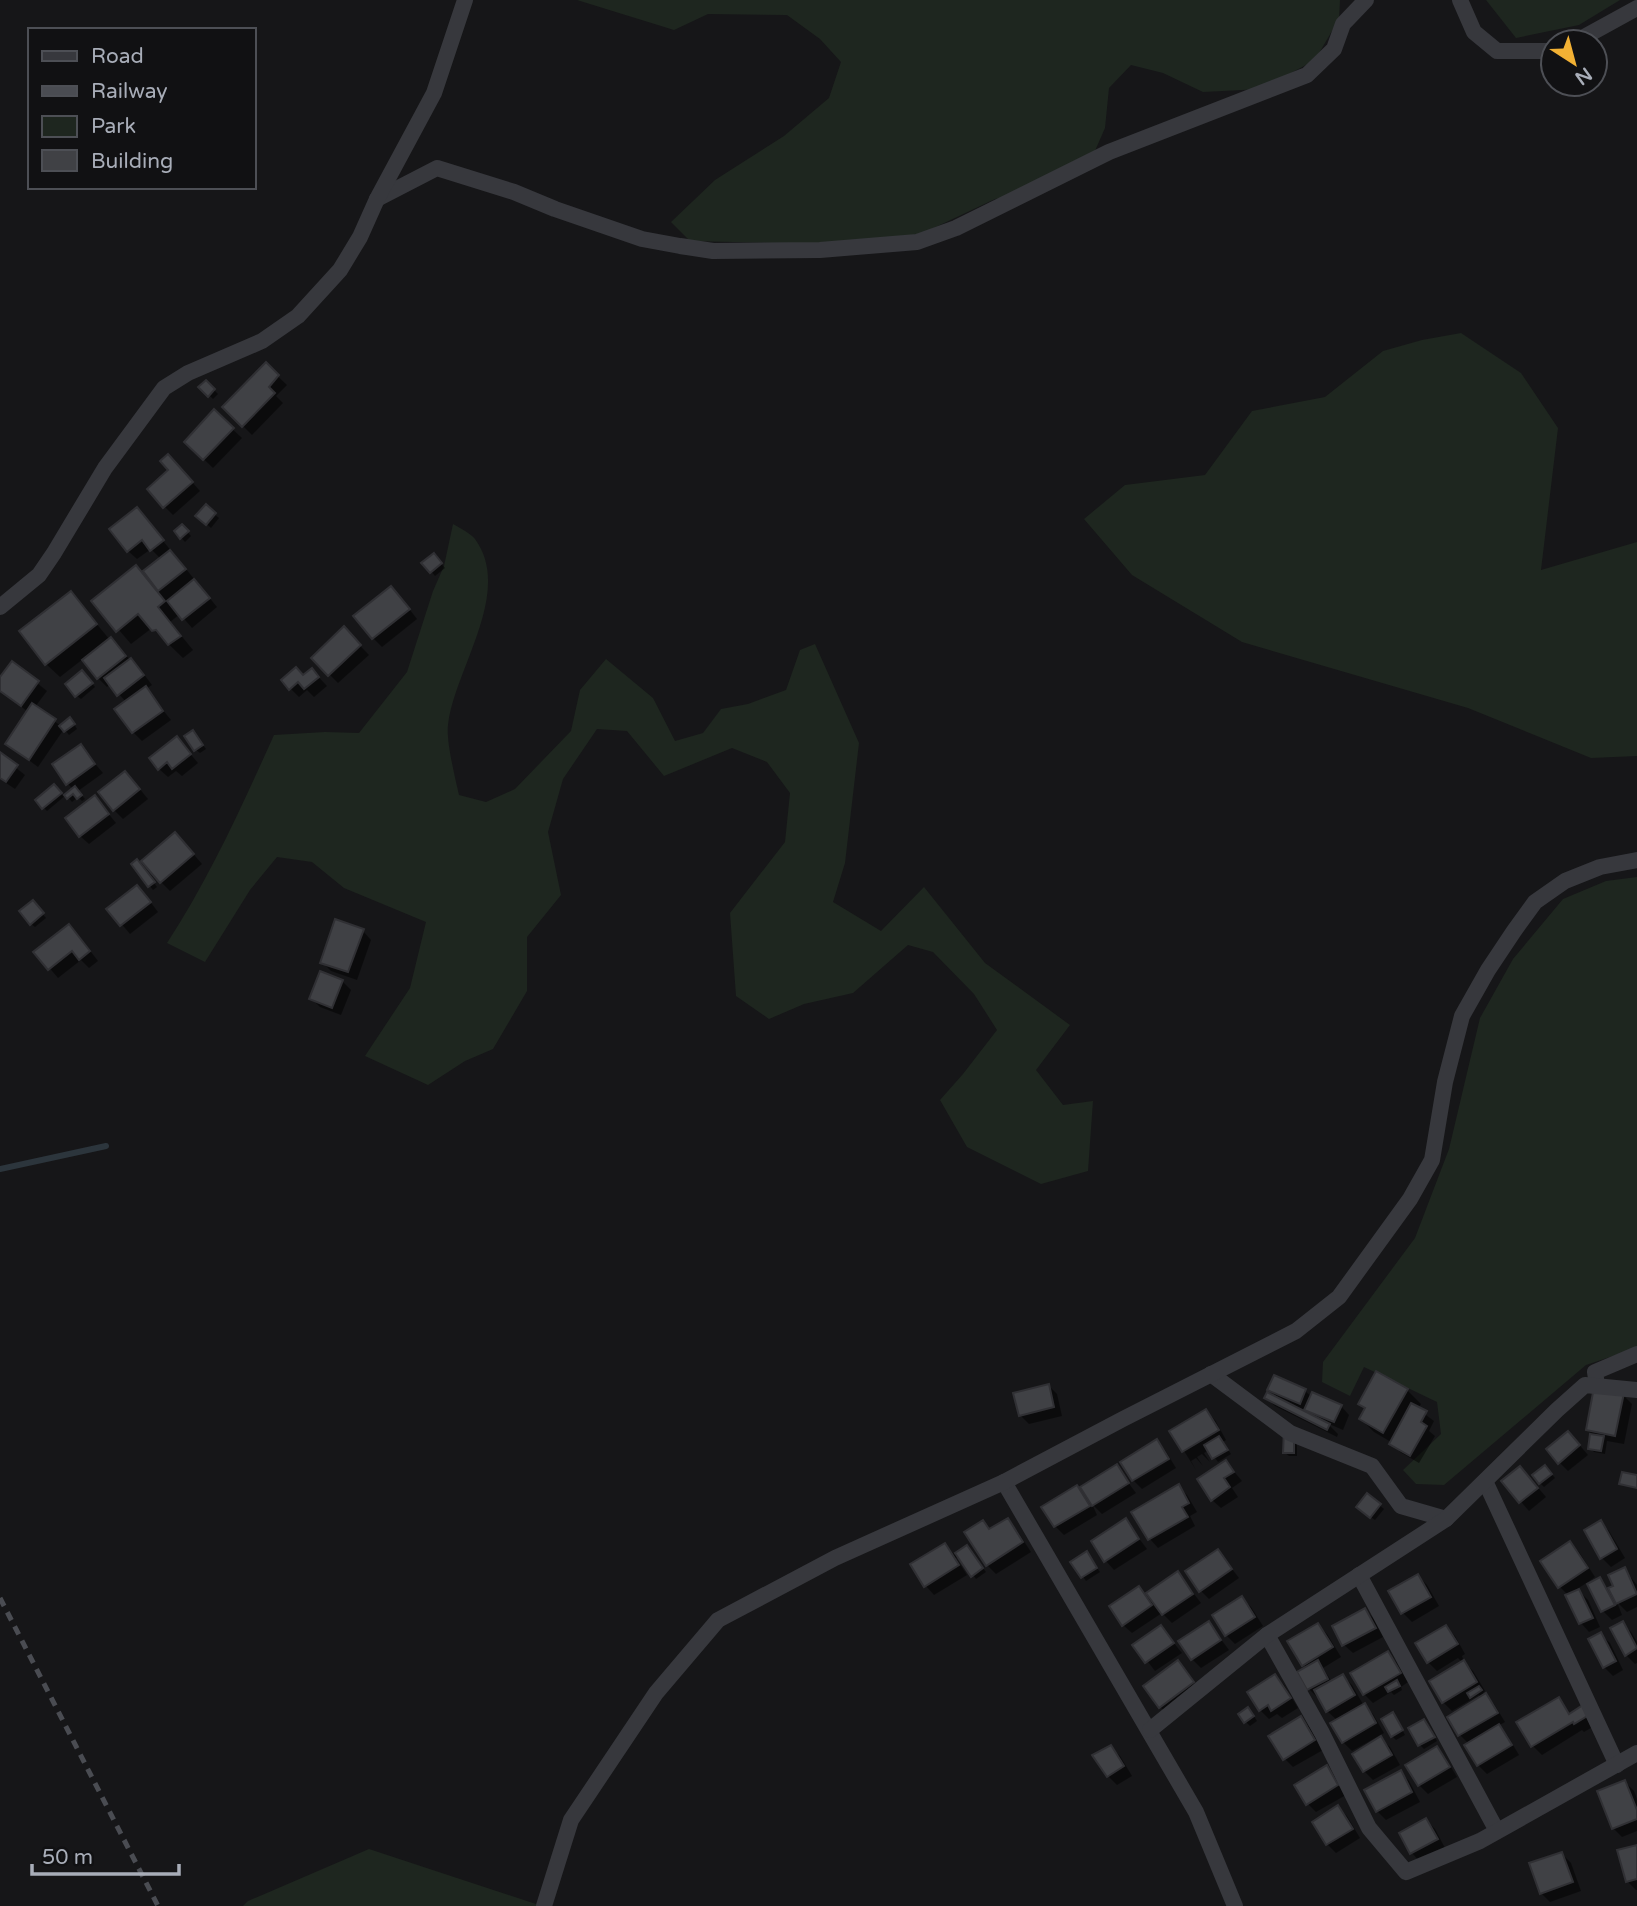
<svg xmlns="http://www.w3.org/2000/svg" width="1637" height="1906" font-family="'Varela Round',sans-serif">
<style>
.green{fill:#1e261f}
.shadow{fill:#0007}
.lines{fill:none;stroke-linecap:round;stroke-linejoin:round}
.stream{stroke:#2c353c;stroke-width:6}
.building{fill:#404145;stroke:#303034;stroke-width:2}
.minor{stroke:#37383d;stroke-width:16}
.rail{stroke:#4a4c52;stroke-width:5;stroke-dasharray:9 7;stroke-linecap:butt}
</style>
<rect width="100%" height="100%" fill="#161618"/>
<g class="green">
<polygon points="577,0 1340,0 1339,19 1315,60 1262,89 1203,92 1163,73 1131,65 1109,88 1105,128 1087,169 1031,193 995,199 921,234 822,244 690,241 671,222 715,180 784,136 829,98 841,62 820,39 787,15 708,14 674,30"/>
<polygon points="1486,0 1620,0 1579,25 1516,38"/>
<polygon points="1461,333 1521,373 1558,428 1541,570 1637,542 1637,756 1591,758 1468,708 1242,642 1132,575 1084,519 1125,485 1205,475 1252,411 1325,397 1383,351 1422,340"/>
<path d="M453,524C460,528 470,533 475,539C514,592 454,670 448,725C446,741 455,777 459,795L486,802L515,789L571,731L580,690L606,659L653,698L675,741L703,733L721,709L748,704L786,690L800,650L815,644L859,743L845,863L833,902L881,931L924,887L985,963L1070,1025L1036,1070L1063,1105L1093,1101L1088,1171L1041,1184L967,1147L940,1100L963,1074L997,1030L974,994L933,952L908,945L853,993L804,1004L769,1019L736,996L730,913L785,842L790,793L767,762L732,748L664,776L627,731L597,729L563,779L548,832L561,895L527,937V991L493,1049L465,1061L428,1085L365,1056L410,988L426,922L344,888L312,862L277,857L250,890L205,962L167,943C210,877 242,806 274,735L325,732L359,733L407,672L433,591L444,566Z"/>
<polygon points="1637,877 1637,1348 1586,1365 1444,1485 1416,1484 1403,1470 1441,1434 1437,1402 1364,1367 1350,1396 1322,1382 1323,1362 1415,1238 1449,1149 1480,1018 1513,959 1563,899 1606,881"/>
<polygon points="369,1849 542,1906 243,1906 248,1901"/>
</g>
<g class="shadow">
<polygon points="266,365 287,385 276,396 283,403 252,435 224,407"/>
<polygon points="206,382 218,394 213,399 201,387"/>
<polygon points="214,412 242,438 213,468 186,442"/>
<polygon points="177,465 200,491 173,515 164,506"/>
<polygon points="206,507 219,518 211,528 198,516"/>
<polygon points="137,509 217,607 192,628 180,614 170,622 193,650 183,658 152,628 131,644 94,601 136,567 148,579 161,559 151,549 137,559 128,551"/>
<polygon points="182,526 191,536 185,542 176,532"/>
<polygon points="437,559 445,568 435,576 424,563"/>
<polygon points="71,593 110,640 140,669 152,685 146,689 171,720 142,741 133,732 126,702 110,684 107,687 98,678 83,659 60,677 46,664"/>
<polygon points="400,597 417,619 382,647 373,638"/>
<polygon points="344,629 369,655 338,683 313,658"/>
<polygon points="12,663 47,691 35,707 61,726 74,724 77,729 69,735 64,729 38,767 7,744 28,712 0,690 0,680"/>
<polygon points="312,670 327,686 314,697 307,690 299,697 290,688"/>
<polygon points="86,676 95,687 81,699 77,696"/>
<polygon points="196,736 206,749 200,753 196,750"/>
<polygon points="177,738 198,763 182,776 176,771 168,777 159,769"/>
<polygon points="80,746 103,773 78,791 85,799 82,801 78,797 72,802 66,795 47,811 43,807 54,786 64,797 73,789 68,784"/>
<polygon points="0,755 25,775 15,789 0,779"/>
<polygon points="134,782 148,799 123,819 114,810"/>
<polygon points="95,797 116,823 89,844 80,836"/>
<polygon points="184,843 202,864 170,891 161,882"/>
<polygon points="133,865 141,865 157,887 153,890"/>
<polygon points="146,896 158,912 130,934 109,909"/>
<polygon points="36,906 46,918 35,927 31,924"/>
<polygon points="363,931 371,940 357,980 331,971 322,962"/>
<polygon points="78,935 98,961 89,968 81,960 58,978 36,952"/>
<polygon points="342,981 351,990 341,1015 320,1007 311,998"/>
<polygon points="1275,1377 1305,1391 1312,1397 1341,1406 1349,1415 1343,1430 1327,1423 1338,1434 1337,1437 1275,1406 1266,1398 1280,1400 1269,1389"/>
<polygon points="1049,1386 1057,1394 1062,1416 1029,1424 1020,1415"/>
<polygon points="1407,1390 1421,1404 1418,1409 1434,1421 1429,1431 1435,1436 1419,1463 1400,1452 1391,1442 1374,1432 1361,1419 1366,1410 1360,1404"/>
<polygon points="1623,1395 1632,1404 1624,1444 1607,1441 1605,1454 1594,1452 1590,1448 1592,1434 1588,1430"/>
<polygon points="1206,1411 1215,1420 1226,1440 1223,1442 1231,1454 1218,1462 1209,1450 1204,1453 1210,1462 1202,1454 1197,1457 1203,1466 1196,1458 1191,1461 1196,1470 1172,1432"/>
<polygon points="1297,1435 1297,1456 1289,1456 1285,1453"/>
<polygon points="1157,1442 1165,1450 1176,1468 1142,1489 1133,1480"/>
<polygon points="1577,1442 1588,1455 1568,1471 1559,1462"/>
<polygon points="1226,1462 1242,1481 1232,1488 1238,1497 1221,1508 1212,1500"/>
<polygon points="1116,1466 1136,1493 1102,1514 1092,1504 1097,1515 1064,1535 1055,1526 1044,1508 1076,1487 1087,1498"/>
<polygon points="1549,1471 1555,1478 1544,1487 1540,1483"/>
<polygon points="1529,1477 1546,1497 1529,1511 1504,1482"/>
<polygon points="1178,1486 1187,1495 1197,1512 1190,1516 1195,1526 1158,1548 1150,1539 1134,1513"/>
<polygon points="1367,1495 1384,1509 1375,1520 1362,1511"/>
<polygon points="1007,1520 1016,1529 1031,1552 996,1574 987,1565 966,1533 983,1522 991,1530"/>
<polygon points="1125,1520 1147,1549 1114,1570 1106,1561 1093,1541"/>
<polygon points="1600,1522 1609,1531 1625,1558 1611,1567 1602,1558"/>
<polygon points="1570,1544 1579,1552 1595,1577 1588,1582 1590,1584 1600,1579 1609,1590 1615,1586 1624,1569 1637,1585 1637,1607 1627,1612 1617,1602 1622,1615 1612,1620 1603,1611 1588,1582 1577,1589 1588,1600 1600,1627 1589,1632 1581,1623 1567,1594 1559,1586"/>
<polygon points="945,1545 955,1555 967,1547 986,1572 976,1579 959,1556 956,1558 967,1575 934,1595 926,1586 913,1565"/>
<polygon points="1218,1551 1239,1578 1209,1599 1200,1590"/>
<polygon points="1090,1558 1100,1572 1086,1581 1073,1562"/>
<polygon points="1178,1573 1201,1603 1172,1623 1162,1613 1132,1633 1123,1625 1138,1588 1151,1601"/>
<polygon points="1418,1576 1427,1585 1439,1606 1412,1622 1403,1613 1391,1592"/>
<polygon points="1242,1598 1251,1607 1263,1626 1235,1644 1226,1635"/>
<polygon points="1365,1610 1374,1619 1383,1637 1353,1653 1344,1645"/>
<polygon points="1209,1623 1229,1650 1201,1668 1192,1659"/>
<polygon points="1622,1623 1631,1632 1637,1642 1637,1663 1635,1664 1626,1655"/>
<polygon points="1318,1625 1327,1634 1341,1657 1323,1668 1332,1682 1343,1676 1352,1685 1364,1706 1373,1714 1384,1733 1352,1751 1343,1742 1338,1721 1327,1711 1320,1697 1318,1698 1309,1689 1300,1673 1307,1669 1290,1642"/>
<polygon points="1161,1627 1182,1653 1155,1671 1135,1645"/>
<polygon points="1446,1627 1455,1636 1465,1654 1462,1656 1464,1662 1473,1671 1485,1691 1483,1693 1494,1704 1505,1722 1498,1726 1507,1735 1519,1755 1487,1774 1478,1765 1469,1744 1460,1735 1481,1698 1479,1695 1452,1711 1443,1702 1431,1682 1463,1663 1458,1658 1437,1671 1428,1662"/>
<polygon points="1601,1635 1610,1643 1623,1670 1613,1676 1604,1667"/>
<polygon points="1387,1653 1396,1662 1408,1682 1401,1687 1402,1690 1394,1695 1391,1692 1373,1703 1364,1694"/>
<polygon points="1177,1662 1201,1692 1169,1715 1160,1707"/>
<polygon points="1275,1676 1284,1685 1298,1708 1282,1718 1277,1714 1269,1719 1260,1710"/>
<polygon points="1558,1699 1571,1715 1582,1708 1596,1725 1584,1732 1582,1730 1542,1755 1533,1746"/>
<polygon points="1252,1713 1257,1721 1250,1726 1246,1722"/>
<polygon points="1396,1718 1405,1735 1396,1740 1392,1736"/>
<polygon points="1301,1719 1310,1727 1323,1750 1293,1767 1284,1758"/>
<polygon points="1424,1721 1437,1741 1424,1749 1420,1745"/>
<polygon points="1381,1739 1390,1747 1400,1765 1373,1780 1364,1771 1354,1755"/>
<polygon points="1111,1747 1120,1756 1132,1776 1117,1785 1108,1776"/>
<polygon points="1436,1748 1445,1757 1457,1777 1428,1794 1419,1785 1407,1765"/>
<polygon points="1326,1767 1335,1776 1346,1795 1316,1812 1307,1803"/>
<polygon points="1401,1773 1409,1781 1420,1802 1386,1820 1377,1811"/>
<polygon points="1625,1782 1634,1791 1637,1799 1637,1831 1622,1837 1613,1828"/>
<polygon points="1338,1808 1347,1816 1360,1838 1336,1853 1327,1844"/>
<polygon points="1426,1820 1435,1829 1445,1848 1420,1862 1412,1853 1401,1834"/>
<polygon points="1637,1846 1637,1890 1636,1890 1627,1881"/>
<polygon points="1562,1854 1571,1863 1581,1891 1550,1902 1541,1893"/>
</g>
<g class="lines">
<polyline class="stream" points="0,1169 106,1146"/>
</g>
<g class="building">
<polygon points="266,362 279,375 269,387 275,393 242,427 222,407"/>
<polygon points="206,380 215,389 208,397 198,387"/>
<polygon points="214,409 234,428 203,460 184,442"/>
<polygon points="168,454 193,482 163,508 147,489 168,470 160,461"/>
<polygon points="206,504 216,513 206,525 195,516"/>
<polygon points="137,507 164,540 150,551 142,540 127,552 109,529"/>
<polygon points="182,524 189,531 180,539 174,531"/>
<polygon points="170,550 186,569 158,591 143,571"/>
<polygon points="434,553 442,563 430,573 421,563"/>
<polygon points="136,565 165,601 158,607 181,636 168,645 156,630 152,631 138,614 116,632 91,601"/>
<polygon points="194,579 210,598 182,620 167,601"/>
<polygon points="391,586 410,609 372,639 353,616"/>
<polygon points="71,591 97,624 45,665 19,631"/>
<polygon points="344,626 361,645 328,676 311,658"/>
<polygon points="111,637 126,656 97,679 82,660"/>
<polygon points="131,658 144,675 117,696 104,678"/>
<polygon points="12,661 39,681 21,706 0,691 0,677"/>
<polygon points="296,667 303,675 312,668 319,677 304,689 298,682 289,690 281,680"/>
<polygon points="82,670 93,683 75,697 65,684"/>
<polygon points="146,686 163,711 132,733 114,709"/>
<polygon points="32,703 56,719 29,760 5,744"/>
<polygon points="70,717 75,724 64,732 59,726"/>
<polygon points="193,730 203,745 194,751 184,736"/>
<polygon points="177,736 191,754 172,769 167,762 158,770 149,758"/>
<polygon points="81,744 95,764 66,785 52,764"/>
<polygon points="0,752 18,765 6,782 0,778"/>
<polygon points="125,771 140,789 113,811 98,792"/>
<polygon points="54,784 62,793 42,809 35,800"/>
<polygon points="75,786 82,795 77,799 73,794 67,799 64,795"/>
<polygon points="95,795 109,814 79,837 65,818"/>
<polygon points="175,832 194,854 160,883 141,861"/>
<polygon points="137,859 155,882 148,887 131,864"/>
<polygon points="137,885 151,902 120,926 106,909"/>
<polygon points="33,900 44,913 30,925 19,911"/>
<polygon points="335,919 364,929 348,972 320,963"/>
<polygon points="69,924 90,951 79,960 72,951 48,970 33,952"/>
<polygon points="320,971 343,980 332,1008 309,999"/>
<polygon points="1376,1371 1408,1389 1383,1433 1359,1419 1365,1408 1358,1404"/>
<polygon points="1274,1375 1306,1389 1300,1404 1267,1390"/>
<polygon points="1049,1384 1054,1407 1019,1416 1013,1393"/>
<polygon points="1594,1387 1624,1393 1615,1436 1586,1430"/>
<polygon points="1267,1392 1330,1424 1327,1430 1264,1398"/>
<polygon points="1312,1392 1342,1405 1334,1422 1304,1410"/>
<polygon points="1411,1403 1427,1411 1421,1422 1427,1426 1410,1456 1389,1444"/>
<polygon points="1206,1409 1219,1430 1182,1452 1169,1431"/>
<polygon points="1284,1429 1294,1429 1294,1453 1283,1453"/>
<polygon points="1568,1431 1580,1445 1558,1464 1546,1449"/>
<polygon points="1590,1434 1604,1436 1601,1451 1588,1449"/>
<polygon points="1219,1436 1228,1450 1212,1459 1204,1445"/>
<polygon points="1157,1439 1169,1459 1132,1481 1120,1462"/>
<polygon points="1226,1460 1234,1472 1224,1478 1230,1487 1211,1501 1197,1479"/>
<polygon points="1117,1464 1129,1483 1092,1506 1080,1487"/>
<polygon points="1545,1465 1552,1474 1539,1484 1532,1475"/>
<polygon points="1520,1466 1538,1488 1519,1503 1501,1481"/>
<polygon points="1622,1472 1637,1475 1637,1488 1619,1484"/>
<polygon points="1179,1484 1189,1503 1182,1507 1188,1517 1148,1540 1131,1512"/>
<polygon points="1077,1485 1090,1506 1054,1527 1041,1507"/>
<polygon points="1367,1493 1381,1504 1370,1518 1356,1507"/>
<polygon points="1008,1518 1023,1542 986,1566 964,1532 983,1520 989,1529"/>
<polygon points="1126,1518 1139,1539 1104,1562 1091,1541"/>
<polygon points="1601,1520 1617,1549 1600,1559 1584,1530"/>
<polygon points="1570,1541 1588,1568 1558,1588 1540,1561"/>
<polygon points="945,1543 959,1565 924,1587 910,1564"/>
<polygon points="967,1545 983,1568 971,1577 955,1553"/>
<polygon points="1218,1549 1232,1569 1199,1592 1185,1571"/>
<polygon points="1087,1551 1097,1568 1081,1578 1070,1562"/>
<polygon points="1625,1567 1637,1594 1616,1604 1608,1588 1613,1586 1608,1575"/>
<polygon points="1178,1571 1193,1594 1162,1615 1146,1593"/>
<polygon points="1418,1574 1431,1597 1401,1614 1388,1591"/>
<polygon points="1600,1577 1615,1605 1601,1612 1587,1584"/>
<polygon points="1139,1586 1152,1605 1122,1626 1109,1606"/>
<polygon points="1579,1589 1593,1618 1579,1624 1565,1595"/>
<polygon points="1242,1596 1255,1617 1225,1636 1212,1615"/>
<polygon points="1365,1608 1376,1628 1342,1646 1332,1626"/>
<polygon points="1209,1621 1221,1640 1191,1660 1178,1641"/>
<polygon points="1623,1621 1637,1648 1625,1656 1610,1628"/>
<polygon points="1318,1623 1333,1647 1302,1666 1287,1641"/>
<polygon points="1161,1625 1174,1643 1145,1663 1132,1645"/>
<polygon points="1446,1625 1458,1644 1427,1663 1415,1643"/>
<polygon points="1601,1632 1616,1661 1603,1668 1588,1639"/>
<polygon points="1388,1651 1401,1673 1363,1695 1350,1673"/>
<polygon points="1178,1660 1194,1682 1159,1708 1143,1686"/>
<polygon points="1318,1660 1328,1679 1307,1690 1297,1672"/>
<polygon points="1464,1660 1477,1682 1442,1703 1429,1681"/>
<polygon points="1275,1674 1291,1698 1271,1711 1268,1705 1259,1711 1247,1692"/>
<polygon points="1343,1674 1355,1695 1326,1712 1314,1690"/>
<polygon points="1397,1680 1400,1686 1388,1692 1385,1687"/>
<polygon points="1479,1686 1482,1690 1470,1698 1467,1693"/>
<polygon points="1486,1693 1498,1713 1458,1736 1447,1717"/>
<polygon points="1559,1697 1569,1714 1583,1705 1589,1715 1574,1724 1573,1722 1531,1747 1516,1722"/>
<polygon points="1365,1703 1376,1723 1342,1743 1330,1723"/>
<polygon points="1248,1707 1254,1716 1244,1723 1238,1714"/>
<polygon points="1393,1712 1403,1730 1391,1737 1381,1719"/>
<polygon points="1301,1716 1315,1740 1283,1760 1268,1736"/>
<polygon points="1424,1719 1435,1737 1418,1746 1408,1728"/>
<polygon points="1499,1724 1512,1745 1477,1766 1464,1745"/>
<polygon points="1381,1736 1392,1755 1363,1772 1352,1754"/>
<polygon points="1111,1745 1124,1766 1107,1777 1092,1755"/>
<polygon points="1437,1746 1450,1767 1418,1786 1405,1765"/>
<polygon points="1327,1765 1338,1785 1306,1805 1294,1785"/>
<polygon points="1401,1770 1412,1792 1376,1812 1364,1790"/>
<polygon points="1625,1780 1637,1810 1637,1819 1612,1829 1597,1791"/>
<polygon points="1338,1805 1353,1829 1326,1845 1312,1822"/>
<polygon points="1426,1818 1438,1839 1410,1854 1399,1833"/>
<polygon points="1637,1845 1637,1879 1626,1882 1617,1850"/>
<polygon points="1562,1852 1573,1882 1540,1894 1529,1863"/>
</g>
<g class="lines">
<g class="minor">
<polyline points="1460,0 1474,32 1497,51 1553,51"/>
<polyline points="1575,42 1637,8"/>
<polyline points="377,199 437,168 514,192 555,209 642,239 680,246 713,251 820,250 917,242 956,228 1109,152 1307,75 1334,49 1343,24 1366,0"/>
<polyline points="0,607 39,575 54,553 105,468 164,388 188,373 262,341 298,316 340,270 360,237 377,199 434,93 465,0"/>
<polyline points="1211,1374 1290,1433 1372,1466 1401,1506 1446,1519"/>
<polyline points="1597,1385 1595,1372 1637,1354"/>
<polyline points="1485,1481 1617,1765"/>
<polyline points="1004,1482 1196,1812 1235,1906"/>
<polyline points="1359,1575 1497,1831"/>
<polyline points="1267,1635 1322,1733 1369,1828 1406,1872 1480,1841 1637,1753"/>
<polyline points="1150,1730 1267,1635 1446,1519 1557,1410 1585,1385 1637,1390"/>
<polyline points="544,1906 571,1820 656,1693 718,1620 835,1558 1004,1482 1123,1419 1296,1331 1339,1297 1410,1199 1432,1160 1445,1082 1462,1016 1488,970 1514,931 1535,902 1565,881 1600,867 1637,860"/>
</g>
<polyline class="rail" points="0,1598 158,1906"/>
</g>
<rect x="28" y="28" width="228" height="161" fill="#111113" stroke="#4d4f55" stroke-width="2"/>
<rect x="42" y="51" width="35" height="10" fill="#37383d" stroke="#4d4f55" stroke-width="2"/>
<text x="91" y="63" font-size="21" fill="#a8adb8">Road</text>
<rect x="42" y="86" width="35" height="10" fill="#4a4c52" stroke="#4d4f55" stroke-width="2"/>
<text x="91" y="98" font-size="21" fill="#a8adb8">Railway</text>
<rect x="42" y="116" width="35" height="21" fill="#1e261f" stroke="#4d4f55" stroke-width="2"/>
<text x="91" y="133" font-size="21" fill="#a8adb8">Park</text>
<rect x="42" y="150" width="35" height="21" fill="#404145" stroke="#4d4f55" stroke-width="2"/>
<text x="91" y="168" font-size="21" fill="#a8adb8">Building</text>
<g transform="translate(1574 63) rotate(144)"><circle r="33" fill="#111113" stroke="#4d4f55" stroke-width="2"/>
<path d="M0-5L12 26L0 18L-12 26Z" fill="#f2b134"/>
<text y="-10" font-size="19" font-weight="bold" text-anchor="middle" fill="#a8adb8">N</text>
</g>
<path d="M32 1864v10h147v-10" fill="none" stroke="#a8adb8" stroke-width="3.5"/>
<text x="42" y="1864" font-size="21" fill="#a8adb8" stroke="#111113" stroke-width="5" paint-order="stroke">50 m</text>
</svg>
